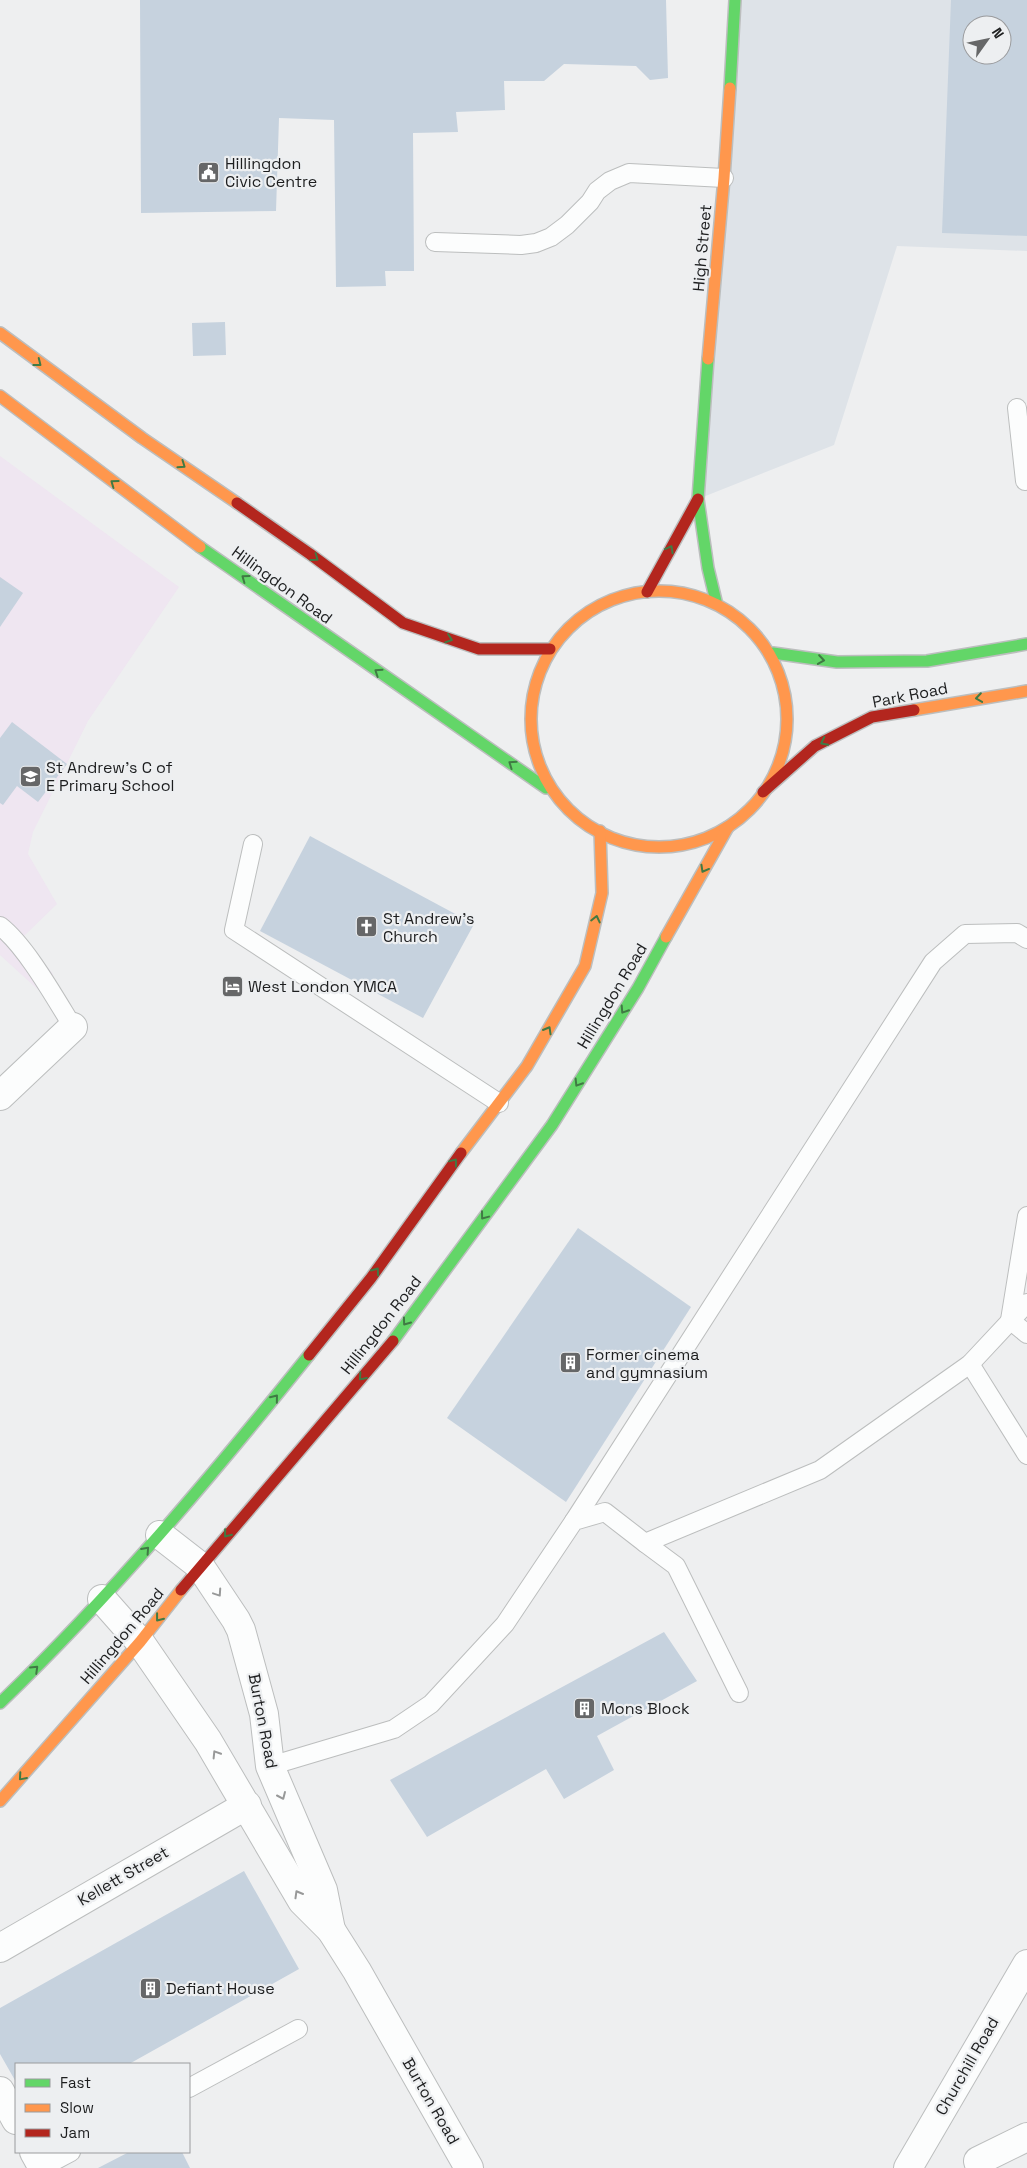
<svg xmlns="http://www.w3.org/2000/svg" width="1027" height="2168" font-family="'Space Grotesk',sans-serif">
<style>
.built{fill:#dee3e8;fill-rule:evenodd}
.education{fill:#efe6f1}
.building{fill:#c6d2de;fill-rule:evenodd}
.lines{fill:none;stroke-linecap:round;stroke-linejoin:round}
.lane-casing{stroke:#bcbebe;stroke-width:20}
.street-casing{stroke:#bcbebe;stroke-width:30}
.fast-casing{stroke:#bcbebe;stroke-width:14}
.slow-casing{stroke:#bcbebe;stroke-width:14}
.jam-casing{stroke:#bcbebe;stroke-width:14}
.lane{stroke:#fcfdfd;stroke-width:18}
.street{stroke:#fcfdfd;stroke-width:28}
.fast{stroke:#63d668;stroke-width:11}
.slow{stroke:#ff974d;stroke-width:11}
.jam{stroke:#b3261e;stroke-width:11}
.oneway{stroke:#407a44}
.oneway2{stroke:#989999}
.labels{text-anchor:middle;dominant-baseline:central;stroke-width:4.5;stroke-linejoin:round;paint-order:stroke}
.poi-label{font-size:16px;fill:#1d1e1f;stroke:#edeff1;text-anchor:start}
.street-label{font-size:16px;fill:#1d1e1f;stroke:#edeff1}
</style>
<rect width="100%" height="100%" fill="#eeeff0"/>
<path class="built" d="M736,0H1027V251L897,246L834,445L698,499ZM972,25H1002V55H972Z"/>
<polygon class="education" points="0,456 179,587 88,721 33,832 28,854 57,904 23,937 53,974 45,996 0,955"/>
<g class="building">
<polygon points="140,0 666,0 668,78 650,80 636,66 564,64 544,81 504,81 505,110 456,112 458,132 413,133 414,271 385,271 386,286 336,287 334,120 279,118 276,211 141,213"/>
<path d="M951,0H1027V236L942,233ZM972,25H1002V55H972Z"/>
<polygon points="225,322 226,355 193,356 192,323"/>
<polygon points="0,577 23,593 0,627"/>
<polygon points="12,722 67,764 38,802 17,786 3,805 0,803 0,738"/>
<polygon points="310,836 474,924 423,1018 260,931"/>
<polygon points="578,1228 691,1307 566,1502 447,1418"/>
<polygon points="664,1632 697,1681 597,1736 614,1770 564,1799 546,1769 427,1837 390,1780"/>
<polygon points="244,1871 299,1969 129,2064 16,2064 16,2082 0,2054 0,2008"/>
<polygon points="129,2152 182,2152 190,2168 98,2168"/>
</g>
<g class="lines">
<defs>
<g id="lane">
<polyline points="435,242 521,245 536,243 551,237 567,225 590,202 597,191 610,181 629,173 724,178"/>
<polyline points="1017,408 1025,481"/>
<polyline points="253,844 234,930 499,1103"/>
<path d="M0,926C26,946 55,998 73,1027"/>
<polyline points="1027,1216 1010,1320 1027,1334"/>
<polyline points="970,1364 1027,1455"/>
<polyline points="574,1521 933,962 965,934 1017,933 1027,939"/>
<polyline points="645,1543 676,1566 739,1693"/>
<polyline points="270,1766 394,1729 431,1704 505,1624 574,1521 605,1512 645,1543 820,1470 970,1364 1027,1303"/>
<polyline points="189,2088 298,2029"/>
<polyline points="41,2168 71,2152"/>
</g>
<g id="street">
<polyline points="0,1096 73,1027"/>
<polyline points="160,1535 200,1566 236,1620 241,1630 264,1714 270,1766 323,1890 331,1930"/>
<polyline points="102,1599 140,1642 208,1741 302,1901 331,1930 357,1971 469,2168"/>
<polyline points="0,1948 247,1805"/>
<polyline points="0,2091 16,2120"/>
<polyline points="34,2152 43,2168"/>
<polyline points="908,2168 1027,1964"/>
<polyline points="980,2168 978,2161 1027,2137"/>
</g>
<g id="fast">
<polyline points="730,88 735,0"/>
<polyline points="708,359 698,499 708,568 716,601"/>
<polyline points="200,547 546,788"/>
<polyline points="773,653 837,662 927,661 1027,644"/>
<polyline points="393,1341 552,1125 638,988 666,937"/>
<path d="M0,1703C112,1595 212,1476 309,1355"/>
</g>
<g id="slow">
<polyline points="0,333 142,438 237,503"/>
<polyline points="708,359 724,178 730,88"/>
<polyline points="0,396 200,547"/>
<circle cx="659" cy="719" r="128"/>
<polyline points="914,710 1027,691"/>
<polyline points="666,937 728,827"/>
<polyline points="461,1153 527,1066 585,966 602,893 600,831"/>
<polyline points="0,1801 140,1642 181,1590"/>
</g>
<g id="jam">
<polyline points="237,503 310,554 403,623 479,649 550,649"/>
<polyline points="647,592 698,499"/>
<polyline points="763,792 815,746 872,717 914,710"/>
<polyline points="309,1355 371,1278 461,1153"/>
<polyline points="181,1590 393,1341"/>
</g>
</defs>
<use href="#lane" class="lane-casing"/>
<use href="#street" class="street-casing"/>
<use href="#fast" class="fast-casing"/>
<use href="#slow" class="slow-casing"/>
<use href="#jam" class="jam-casing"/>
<use href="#lane" class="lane"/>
<use href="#street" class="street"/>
<use href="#fast" class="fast"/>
<use href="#slow" class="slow"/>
<use href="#jam" class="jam"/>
</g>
<defs><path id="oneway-chevron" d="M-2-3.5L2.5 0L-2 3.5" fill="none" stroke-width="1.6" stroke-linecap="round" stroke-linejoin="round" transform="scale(1.25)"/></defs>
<g class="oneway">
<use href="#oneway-chevron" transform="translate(38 363) rotate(38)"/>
<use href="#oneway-chevron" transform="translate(182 465) rotate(35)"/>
<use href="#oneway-chevron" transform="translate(114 483) rotate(-144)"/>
<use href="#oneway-chevron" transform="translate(670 549) rotate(-61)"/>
<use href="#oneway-chevron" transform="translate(315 558) rotate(36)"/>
<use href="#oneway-chevron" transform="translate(245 578) rotate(-144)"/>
<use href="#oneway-chevron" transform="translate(449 639) rotate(19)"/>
<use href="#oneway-chevron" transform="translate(821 660) rotate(8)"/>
<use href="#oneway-chevron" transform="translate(378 672) rotate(-146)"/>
<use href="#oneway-chevron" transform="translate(979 698) rotate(172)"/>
<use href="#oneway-chevron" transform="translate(824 742) rotate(153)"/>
<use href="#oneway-chevron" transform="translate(512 764) rotate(-145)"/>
<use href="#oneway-chevron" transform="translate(704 869) rotate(119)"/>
<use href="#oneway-chevron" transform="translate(596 919) rotate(-77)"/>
<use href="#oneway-chevron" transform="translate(624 1010) rotate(123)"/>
<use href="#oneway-chevron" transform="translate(548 1030) rotate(-60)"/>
<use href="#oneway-chevron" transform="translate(578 1083) rotate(122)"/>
<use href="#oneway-chevron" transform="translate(454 1162) rotate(-53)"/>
<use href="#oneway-chevron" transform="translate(484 1216) rotate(127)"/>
<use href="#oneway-chevron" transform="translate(376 1271) rotate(-55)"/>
<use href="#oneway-chevron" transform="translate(406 1322) rotate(126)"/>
<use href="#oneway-chevron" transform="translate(362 1377) rotate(131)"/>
<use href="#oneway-chevron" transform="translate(275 1398) rotate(-51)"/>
<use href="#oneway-chevron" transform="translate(227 1534) rotate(129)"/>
<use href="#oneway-chevron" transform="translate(146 1550) rotate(-48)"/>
<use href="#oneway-chevron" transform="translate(159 1618) rotate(128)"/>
<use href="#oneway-chevron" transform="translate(35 1669) rotate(-44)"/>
<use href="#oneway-chevron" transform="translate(22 1777) rotate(131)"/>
</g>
<g class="oneway2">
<use href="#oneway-chevron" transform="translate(218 1593) rotate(56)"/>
<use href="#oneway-chevron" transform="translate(216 1754) rotate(-122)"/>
<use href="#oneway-chevron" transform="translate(282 1796) rotate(66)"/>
<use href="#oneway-chevron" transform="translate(298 1894) rotate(-120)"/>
</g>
<defs>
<symbol id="civic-square" viewBox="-11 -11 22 22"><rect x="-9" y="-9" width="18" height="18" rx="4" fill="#666768" stroke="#edeff1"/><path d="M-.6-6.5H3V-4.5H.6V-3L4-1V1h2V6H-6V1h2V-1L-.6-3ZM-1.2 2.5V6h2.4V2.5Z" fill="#fff"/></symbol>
<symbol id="school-square" viewBox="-11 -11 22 22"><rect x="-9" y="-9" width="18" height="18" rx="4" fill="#666768" stroke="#edeff1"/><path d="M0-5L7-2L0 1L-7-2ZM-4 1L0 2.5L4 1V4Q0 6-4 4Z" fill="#fff"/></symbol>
<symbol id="church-square" viewBox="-11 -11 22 22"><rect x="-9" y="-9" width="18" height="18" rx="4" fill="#666768" stroke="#edeff1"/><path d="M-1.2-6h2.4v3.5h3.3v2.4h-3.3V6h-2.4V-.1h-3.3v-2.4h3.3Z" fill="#fff"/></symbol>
<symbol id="hotel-square" viewBox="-11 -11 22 22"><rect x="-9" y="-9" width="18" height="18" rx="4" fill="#666768" stroke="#edeff1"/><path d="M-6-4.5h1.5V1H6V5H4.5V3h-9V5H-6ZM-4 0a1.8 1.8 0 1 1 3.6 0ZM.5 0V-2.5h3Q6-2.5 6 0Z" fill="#fff"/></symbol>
<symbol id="building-square" viewBox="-11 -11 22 22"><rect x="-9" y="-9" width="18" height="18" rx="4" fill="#666768" stroke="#edeff1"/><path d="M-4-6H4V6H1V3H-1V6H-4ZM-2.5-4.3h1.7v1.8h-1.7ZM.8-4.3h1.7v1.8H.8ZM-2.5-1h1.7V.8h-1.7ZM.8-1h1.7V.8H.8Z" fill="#fff"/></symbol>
</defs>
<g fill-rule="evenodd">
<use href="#civic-square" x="196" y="160" width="25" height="25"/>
<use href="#school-square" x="18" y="764" width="25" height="25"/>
<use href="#church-square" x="354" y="914" width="25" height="25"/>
<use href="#hotel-square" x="220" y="974" width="25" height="25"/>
<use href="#building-square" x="558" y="1350" width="25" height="25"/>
<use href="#building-square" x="572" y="1696" width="25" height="25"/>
<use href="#building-square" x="138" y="1976" width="25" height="25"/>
</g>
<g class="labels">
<g class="poi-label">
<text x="225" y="163">Hillingdon<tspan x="225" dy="18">Civic Centre</tspan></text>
<text x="46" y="767">St Andrew's C of<tspan x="46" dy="18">E Primary School</tspan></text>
<text x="383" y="918">St Andrew's<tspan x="383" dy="18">Church</tspan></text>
<text x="248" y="986">West London YMCA</text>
<text x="586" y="1354">Former cinema<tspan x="586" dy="18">and gymnasium</tspan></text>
<text x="601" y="1708">Mons Block</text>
<text x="166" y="1988">Defiant House</text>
</g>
<g class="street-label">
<text transform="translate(702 248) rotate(-85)">High Street</text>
<text transform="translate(282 585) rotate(36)">Hillingdon Road</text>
<text transform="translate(910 695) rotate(-11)">Park Road</text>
<text transform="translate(612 996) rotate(-59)">Hillingdon Road</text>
<text transform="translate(381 1325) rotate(-52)">Hillingdon Road</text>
<text transform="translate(122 1636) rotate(-50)">Hillingdon Road</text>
<text transform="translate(263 1721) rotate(79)">Burton Road</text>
<text transform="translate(123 1876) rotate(-30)">Kellett Street</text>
<text transform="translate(967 2066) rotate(-60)">Churchill Road</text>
<text transform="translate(431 2101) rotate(60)">Burton Road</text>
</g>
</g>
<rect x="15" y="2063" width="175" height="90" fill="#edeff1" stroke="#9a9b9d"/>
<rect x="25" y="2079" width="25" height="8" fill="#63d668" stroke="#9a9b9d"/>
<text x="60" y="2088" font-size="15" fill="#1d1e1f">Fast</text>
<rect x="25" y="2104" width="25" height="8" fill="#ff974d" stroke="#9a9b9d"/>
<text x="60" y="2113" font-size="15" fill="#1d1e1f">Slow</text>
<rect x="25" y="2129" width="25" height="8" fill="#b3261e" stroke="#9a9b9d"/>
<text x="60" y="2138" font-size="15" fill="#1d1e1f">Jam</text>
<g transform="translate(987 40) rotate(57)"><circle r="24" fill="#edeff1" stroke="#9a9b9d"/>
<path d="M0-4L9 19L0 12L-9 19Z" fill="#666768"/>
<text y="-8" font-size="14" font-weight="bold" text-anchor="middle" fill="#1d1e1f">N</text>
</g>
</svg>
